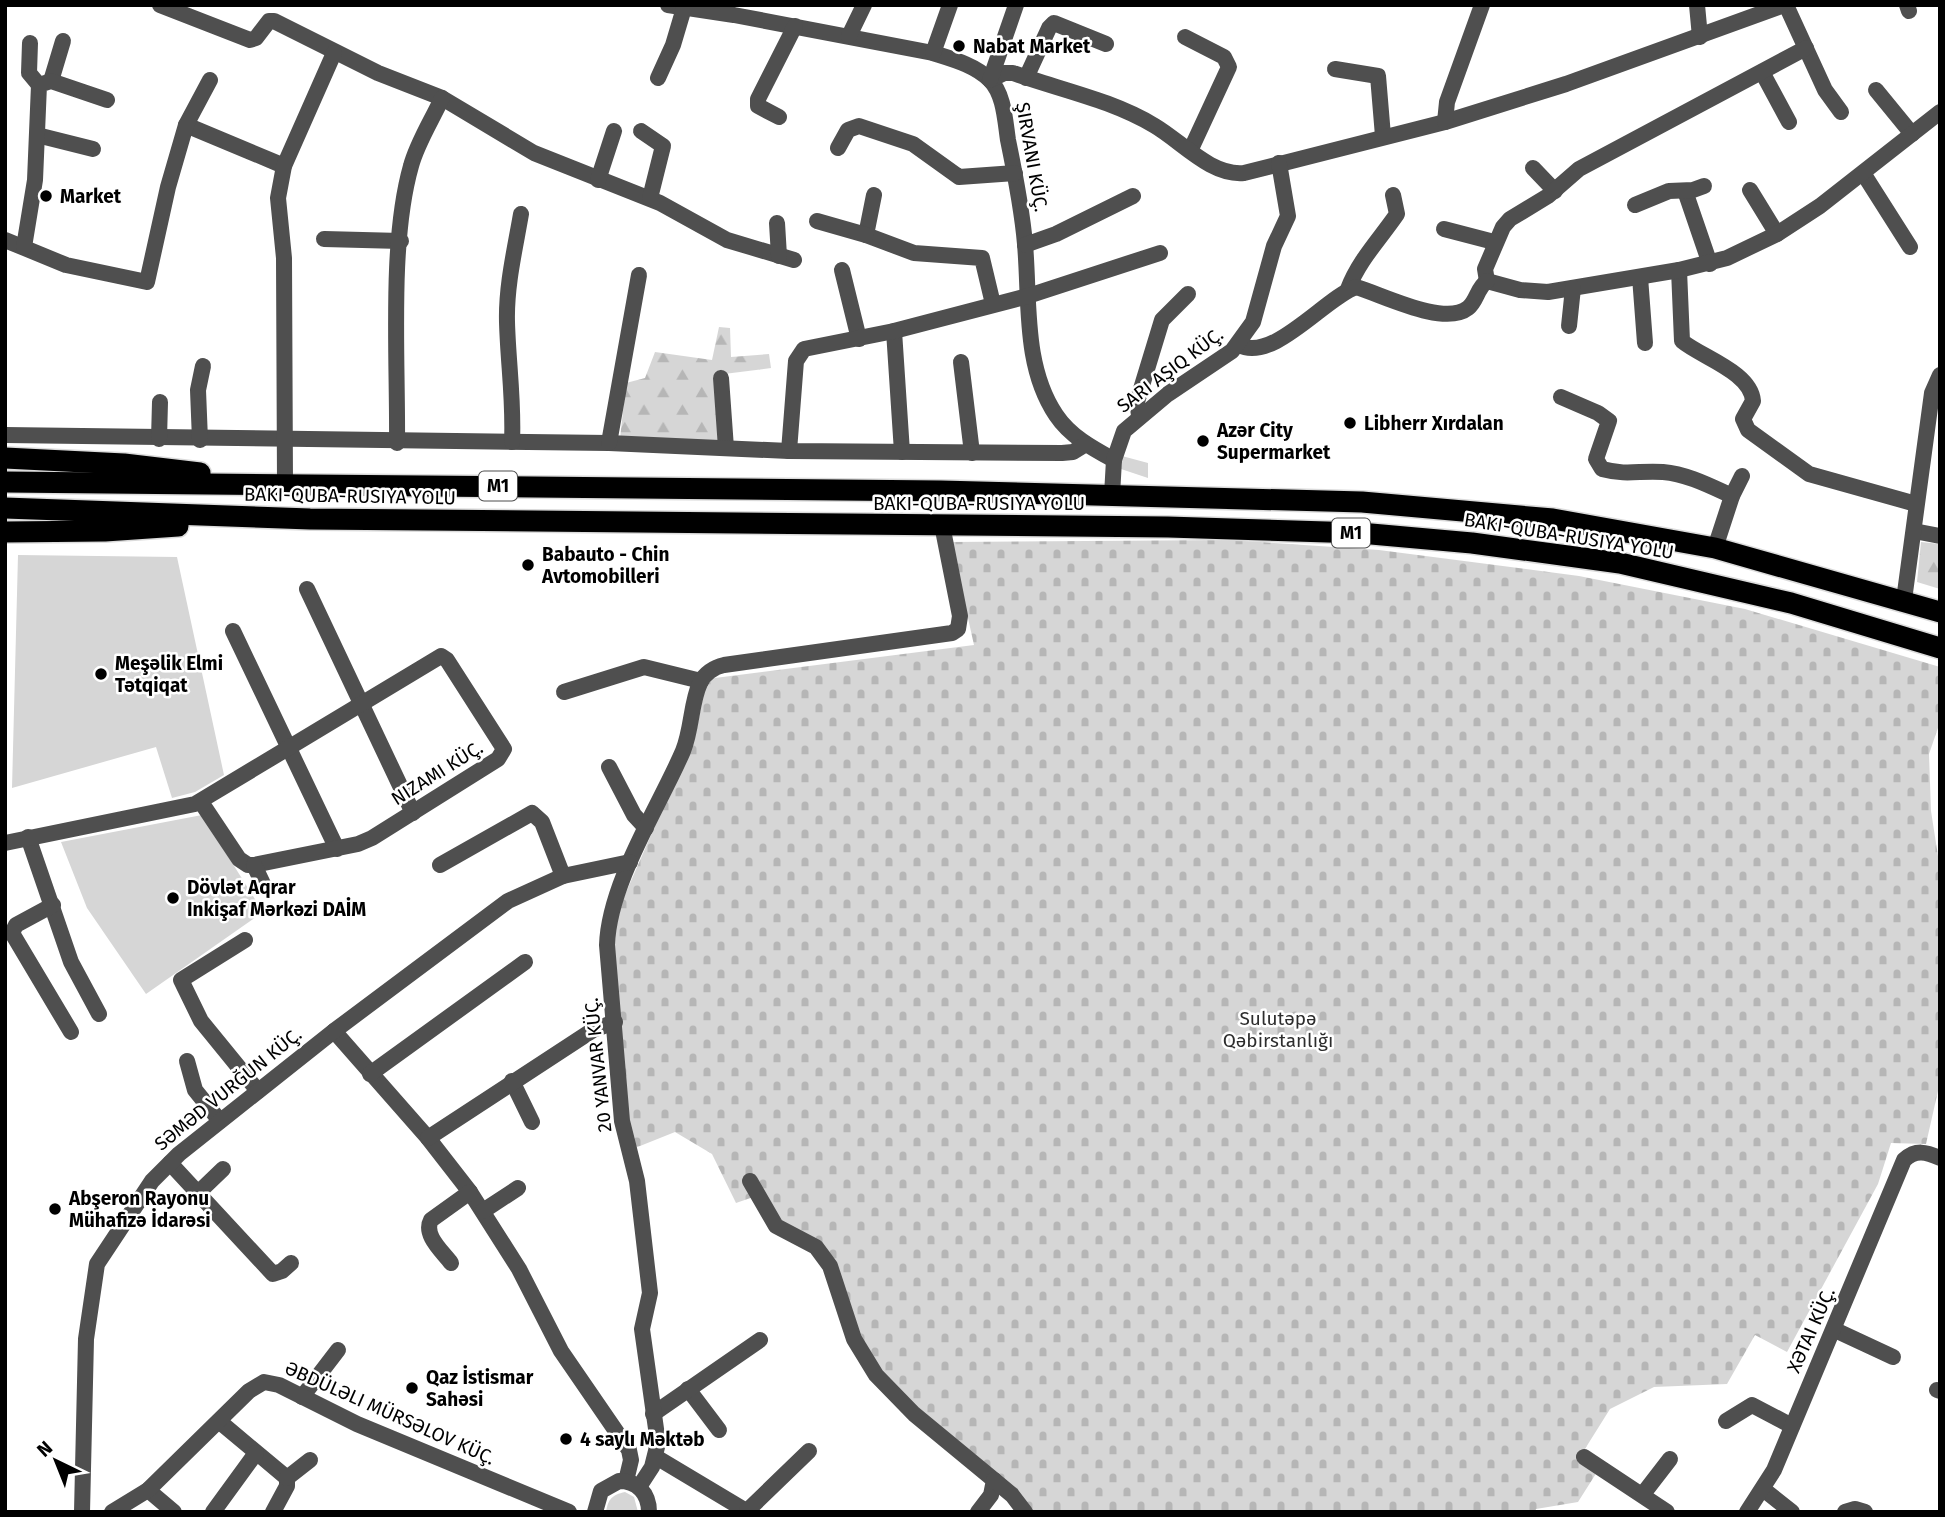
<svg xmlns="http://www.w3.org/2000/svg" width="1945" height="1517" font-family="'Fira Sans',sans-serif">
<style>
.green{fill:#d6d6d6}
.forest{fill:url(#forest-firs)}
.cemetery{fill:url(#cemetery-stones)}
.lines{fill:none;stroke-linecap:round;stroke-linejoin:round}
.highway-casing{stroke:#dbdbdb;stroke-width:24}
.minor{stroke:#4f4f4f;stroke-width:16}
.highway{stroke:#000;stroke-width:21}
.poi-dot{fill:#000;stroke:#fff;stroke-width:2.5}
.labels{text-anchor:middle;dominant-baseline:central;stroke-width:5;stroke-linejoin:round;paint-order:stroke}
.shield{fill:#fff;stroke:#4c4c4c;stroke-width:2}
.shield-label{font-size:18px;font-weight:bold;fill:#000}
.poi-label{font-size:19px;font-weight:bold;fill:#000;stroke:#fff;text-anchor:start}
.street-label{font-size:19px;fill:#000;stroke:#fff}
.park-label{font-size:19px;fill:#2d2d2d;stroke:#fff}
</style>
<defs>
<pattern id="forest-firs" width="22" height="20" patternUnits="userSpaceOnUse" patternTransform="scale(1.75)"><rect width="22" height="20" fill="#d6d6d6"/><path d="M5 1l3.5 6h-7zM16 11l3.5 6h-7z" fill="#b6b6b6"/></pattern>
<pattern id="cemetery-stones" width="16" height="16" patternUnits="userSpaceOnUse" patternTransform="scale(1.75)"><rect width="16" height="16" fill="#d6d6d6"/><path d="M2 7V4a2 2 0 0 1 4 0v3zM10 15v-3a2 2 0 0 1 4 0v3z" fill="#b6b6b6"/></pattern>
</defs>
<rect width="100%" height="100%" fill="#fff"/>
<g class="green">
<polygon points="1122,456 1148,463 1148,478 1121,469"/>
<polygon points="18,555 177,557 224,775 195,792 172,798 156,747 12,788"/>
<polygon points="202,815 263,912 146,994 87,908 61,842"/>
<path d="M625,1492L634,1497L638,1512H606C608,1499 612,1495 625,1492Z"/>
</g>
<g class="forest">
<polygon points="719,327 730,328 731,357 769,354 771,368 716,375 718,441 620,439 626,383 645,378 655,352 712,360"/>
<polygon points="1921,542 1940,544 1940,589 1917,582"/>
</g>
<polygon class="cemetery" points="1229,540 1379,550 1579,576 1745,609 1940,667 1940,722 1929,754 1931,811 1940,869 1940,1082 1926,1144 1891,1143 1878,1184 1787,1352 1755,1335 1727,1384 1654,1387 1610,1409 1578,1460 1597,1472 1578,1502 1536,1509 1535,1512 1022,1512 911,1405 861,1346 838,1269 780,1225 762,1194 736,1203 712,1154 675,1132 635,1148 625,1119 611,941 624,897 696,732 707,679 974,645 951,542"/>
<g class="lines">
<defs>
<g id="highway">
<polyline points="5,458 124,464 200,473"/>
<polyline points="5,482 941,491 1362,502 1553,519 1715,548 1940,612"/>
<polyline points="5,508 310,519 1168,527 1360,533 1472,543 1620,563 1791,603 1940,648"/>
<polyline points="5,532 105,531 178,526"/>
</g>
</defs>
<use href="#highway" class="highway-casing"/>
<g class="minor">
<polyline points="160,5 250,40 256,38 269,21 274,21 378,73 442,98 534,153 660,203 727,240 794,260"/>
<path d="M668,5L734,15L933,53C952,59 975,65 990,80C1004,94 1005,120 1008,140C1015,174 1022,209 1025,244C1030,301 1023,366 1056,415C1070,436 1092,448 1114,460"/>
<polyline points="1697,5 1700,37"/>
<polyline points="1786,5 1825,90 1841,112"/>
<polyline points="1907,5 1909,11"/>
<polyline points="849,36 864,5"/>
<polyline points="1185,37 1224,57 1229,67 1191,149"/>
<polyline points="30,43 29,73 39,85"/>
<polyline points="933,53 950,5"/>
<polyline points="1335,69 1378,76 1383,136"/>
<polyline points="1762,72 1789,122"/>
<polyline points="658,78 673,45 684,8"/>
<polyline points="1026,78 1049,28 1054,23 1106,44"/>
<path d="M990,80L1004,73H1013C1061,90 1112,100 1155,126C1182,142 1211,176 1244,173L1445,122L1566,84L1784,5"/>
<polyline points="990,80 1016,5"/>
<polyline points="51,81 63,41"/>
<polyline points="1876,90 1912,134"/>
<polyline points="779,117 758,106 758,99 795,26"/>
<polyline points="1445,122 1447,102 1482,5"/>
<polyline points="186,125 284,166"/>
<polyline points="641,131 663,146 650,198"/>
<polyline points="37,135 93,149"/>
<polyline points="838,148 848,130 859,126 913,144 959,177 1015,173"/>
<polyline points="1533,168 1555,191"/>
<polyline points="1863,173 1910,247"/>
<polyline points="598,180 614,131"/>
<polyline points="1750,190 1777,234"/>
<polyline points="1685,191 1710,264"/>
<polyline points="874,195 866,235 914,253 982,258 993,304"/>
<polyline points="1635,205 1669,191 1693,190 1704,186"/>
<polyline points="817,221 866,235"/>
<polyline points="777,223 779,256"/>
<polyline points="1444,229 1494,242"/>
<polyline points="324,239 401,241"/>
<polyline points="5,240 66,265 147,282 168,187 186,125 210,80"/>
<polyline points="1025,245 1056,234 1133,196"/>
<polyline points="24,247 35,180 39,85 51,81 107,100"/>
<polyline points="842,270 859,339"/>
<path d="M1679,270L1682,341C1701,357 1751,372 1753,401L1743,419L1748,430L1809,474L1916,504"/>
<polyline points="1640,277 1645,343"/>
<polyline points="1487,281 1520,290 1548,292 1679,270 1727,258 1777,234 1820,206 1940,112"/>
<polyline points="1487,281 1485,269 1503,227 1510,219 1548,196 1579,169 1806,48"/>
<path d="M1348,289C1359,260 1380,239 1397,214L1393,195"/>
<polyline points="1569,326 1573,288"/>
<polyline points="894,331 902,452"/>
<path d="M1239,345C1273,363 1325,298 1356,287C1381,294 1444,327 1468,308C1477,301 1477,288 1487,281"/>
<polyline points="961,362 972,453"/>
<polyline points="721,378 726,448"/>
<path d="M1561,397L1598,413L1609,421L1596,459L1602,469C1629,476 1639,470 1663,472C1687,474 1710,486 1732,496"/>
<polyline points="1139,415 1137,402 1162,320 1188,294"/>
<polyline points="5,435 609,443 789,451 1062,453 1073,452 1086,444"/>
<polyline points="159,439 160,402"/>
<polyline points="200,440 198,390 203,366"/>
<path d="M512,442C514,401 508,362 507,322C506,286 515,249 521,214"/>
<path d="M397,443C398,361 389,243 411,166C417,143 432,120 442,98"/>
<polyline points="609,443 639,275"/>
<polyline points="789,451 796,361 804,349 894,331 1028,296 1160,253"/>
<polyline points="285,484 284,258 278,198 284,166 334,53"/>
<polyline points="1112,495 1114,460 1124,431 1168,394 1232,351 1253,322 1274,246 1288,216 1279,163"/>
<polyline points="1914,531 1940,536"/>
<polyline points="1715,548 1732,496 1742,476"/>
<polyline points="307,589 413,813"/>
<polyline points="1904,600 1932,393 1940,375"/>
<polyline points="233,631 337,849"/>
<polyline points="564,692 644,667 701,681"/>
<polyline points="609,767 634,815 646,828"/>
<polyline points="28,837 71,962 99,1014"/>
<polyline points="5,843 195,804 441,656 447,660 504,749 498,759 372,838 358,844 254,865 248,865 239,859 201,802"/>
<polyline points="254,865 263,884"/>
<polyline points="440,865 532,813 542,822 563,876"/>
<polyline points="53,905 16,925 12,933 71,1032"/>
<polyline points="245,940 181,980 201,1021 258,1091"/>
<polyline points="334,1031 428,1138 470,1192 519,1269 561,1351 629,1450 631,1460 626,1481"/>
<polyline points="187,1061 195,1090 220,1121"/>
<polyline points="370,1074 525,962"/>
<polyline points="512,1081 532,1122"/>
<polyline points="428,1138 593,1030 615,1022"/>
<polyline points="170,1163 273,1274 282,1271 291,1263"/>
<polyline points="750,1181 776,1226 816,1247 830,1266 854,1339 876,1375 914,1414 994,1480 991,1495 978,1512"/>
<polyline points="198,1193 223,1169"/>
<polyline points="483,1211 518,1188"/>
<path d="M451,1263C442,1251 423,1235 431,1220L470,1192"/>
<polyline points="1835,1330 1893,1357"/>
<polyline points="688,1389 719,1430"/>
<polyline points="1937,1390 1940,1391"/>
<polyline points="302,1397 338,1350"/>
<polyline points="653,1414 760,1340"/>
<polyline points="1726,1421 1752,1405 1792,1426"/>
<polyline points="220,1422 287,1478 287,1486 273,1512"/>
<polyline points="656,1457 748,1512"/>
<polyline points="1584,1457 1667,1512"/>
<polyline points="287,1478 310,1460"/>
<polyline points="994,1480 1012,1495 1025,1512"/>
<path d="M639,1487L652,1467L658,1443L642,1329L650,1293L637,1181L622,1121L607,945C609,883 659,807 683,751C692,729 691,702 700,683C704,674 714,667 724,665L952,633L958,629L960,616L942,525"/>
<polyline points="1763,1489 1792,1512"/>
<polyline points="148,1490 174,1512"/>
<polyline points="1643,1494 1670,1459"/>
<polyline points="747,1511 809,1451"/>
<polyline points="82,1512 86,1339 97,1264 152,1181 179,1154 334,1031 508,901 563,876 630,862"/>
<polyline points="112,1512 148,1490 249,1391 264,1382 279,1385 357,1424 569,1512"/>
<polyline points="213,1512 256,1453"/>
<path d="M595,1512L601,1491L619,1481C637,1481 649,1493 649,1512"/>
<path d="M1747,1512L1774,1470L1904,1160C1916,1149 1926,1152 1940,1158"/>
<polyline points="1845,1512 1855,1509 1865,1512"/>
</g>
<use href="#highway" class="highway"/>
</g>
<g class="poi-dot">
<circle cx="959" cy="46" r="7"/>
<circle cx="46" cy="196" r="7"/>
<circle cx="1350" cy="423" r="7"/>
<circle cx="1203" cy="441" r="7"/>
<circle cx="528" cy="565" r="7"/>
<circle cx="101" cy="674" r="7"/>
<circle cx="173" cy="898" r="7"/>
<circle cx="55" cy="1209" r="7"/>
<circle cx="412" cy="1388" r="7"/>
<circle cx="566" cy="1439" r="7"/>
</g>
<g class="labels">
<g class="shield">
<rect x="479" y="471.5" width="38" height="29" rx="5"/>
<rect x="1332" y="518.5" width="38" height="29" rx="5"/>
</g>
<g class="shield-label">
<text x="498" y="486">M1</text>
<text x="1351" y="533">M1</text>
</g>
<g class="poi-label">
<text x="973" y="46">Nabat Market</text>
<text x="60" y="196">Market</text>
<text x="1364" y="423">Libherr Xırdalan</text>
<text x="1217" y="430">Azər City<tspan x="1217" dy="22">Supermarket</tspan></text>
<text x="542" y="554">Babauto - Chin<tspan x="542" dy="22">Avtomobilleri</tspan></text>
<text x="115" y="663">Meşəlik Elmi<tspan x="115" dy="22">Tətqiqat</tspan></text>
<text x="187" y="887">Dövlət Aqrar<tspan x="187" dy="22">Inkişaf Mərkəzi DAİM</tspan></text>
<text x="69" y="1198">Abşeron Rayonu<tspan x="69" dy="22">Mühafizə İdarəsi</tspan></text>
<text x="426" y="1377">Qaz İstismar<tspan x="426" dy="22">Sahəsi</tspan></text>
<text x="580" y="1439">4 saylı Məktəb</text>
</g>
<g class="street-label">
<text transform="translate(1032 157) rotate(80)">ŞIRVANI KÜÇ.</text>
<text transform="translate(1170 370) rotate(-37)">SARI AŞIQ KÜÇ.</text>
<text transform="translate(350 496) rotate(1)">BAKI-QUBA-RUSIYA YOLU</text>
<text x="979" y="503">BAKI-QUBA-RUSIYA YOLU</text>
<text transform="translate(1569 536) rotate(9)">BAKI-QUBA-RUSIYA YOLU</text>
<text transform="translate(437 773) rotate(-32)">NIZAMI KÜÇ.</text>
<text transform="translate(598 1065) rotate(-96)">20 YANVAR KÜÇ.</text>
<text transform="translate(228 1089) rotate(-39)">SƏMƏD VURĞUN KÜÇ.</text>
<text transform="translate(1811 1330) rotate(-66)">XƏTAI KÜÇ.</text>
<text transform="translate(390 1413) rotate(24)">ƏBDÜLƏLI MÜRSƏLOV KÜÇ.</text>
</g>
<g class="park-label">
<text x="1278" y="1018">Sulutəpə<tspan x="1278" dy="22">Qəbirstanlığı</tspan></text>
</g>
</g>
<rect width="1945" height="1517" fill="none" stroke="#000000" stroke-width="14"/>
<g transform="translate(56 1461) rotate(317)" stroke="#ffffff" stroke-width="5" paint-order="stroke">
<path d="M0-5L12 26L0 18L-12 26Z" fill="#000000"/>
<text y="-10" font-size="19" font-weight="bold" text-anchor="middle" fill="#000000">N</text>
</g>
</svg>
